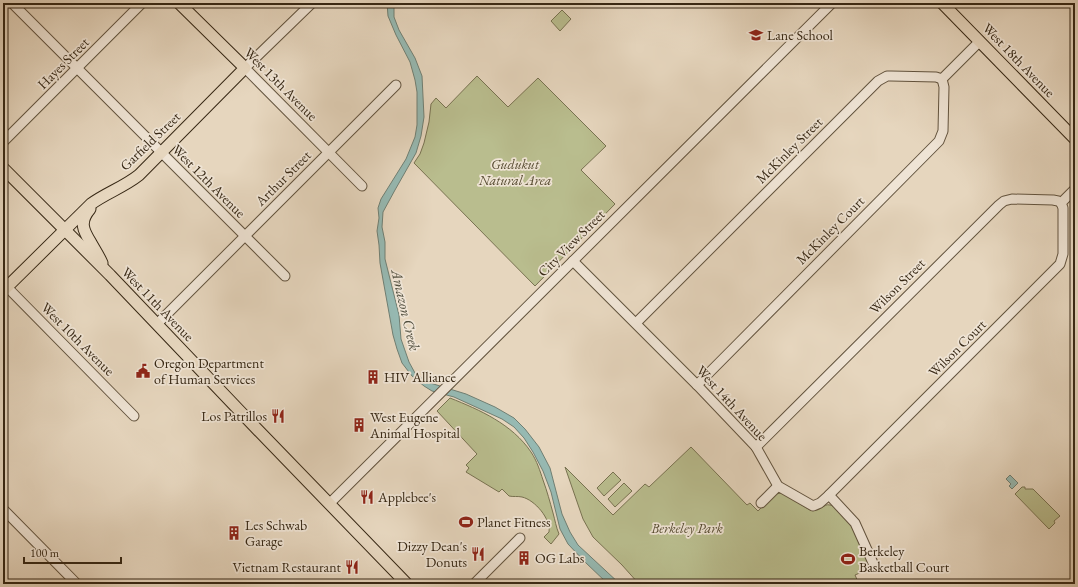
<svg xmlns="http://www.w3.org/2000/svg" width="1078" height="587" font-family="'EB Garamond',serif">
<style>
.green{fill:#b9bd8e;stroke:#787251}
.water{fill:#96b9b2;stroke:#707f73}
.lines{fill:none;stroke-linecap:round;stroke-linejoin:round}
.minor-casing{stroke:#62533e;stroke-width:11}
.major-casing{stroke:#362714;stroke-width:13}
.minor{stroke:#efe4d5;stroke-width:9}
.major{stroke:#e6d6be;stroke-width:11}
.labels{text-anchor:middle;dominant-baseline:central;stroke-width:3.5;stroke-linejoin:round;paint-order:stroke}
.poi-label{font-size:14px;fill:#362714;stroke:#efe4d5;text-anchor:start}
.street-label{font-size:14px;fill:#362714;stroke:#efe4d5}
.park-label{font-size:14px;font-style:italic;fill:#574c32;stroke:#efe4d5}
.water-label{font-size:15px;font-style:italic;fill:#4e4c3c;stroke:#efe4d5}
</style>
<rect width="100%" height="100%" fill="#e6d6be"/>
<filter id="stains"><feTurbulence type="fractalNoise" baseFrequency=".005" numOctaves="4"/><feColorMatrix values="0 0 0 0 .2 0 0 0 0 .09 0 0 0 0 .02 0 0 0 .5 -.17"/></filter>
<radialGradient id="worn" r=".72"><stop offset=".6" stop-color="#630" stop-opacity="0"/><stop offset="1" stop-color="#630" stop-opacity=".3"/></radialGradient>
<g class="green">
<polygon points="562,10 571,19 560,31 551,21"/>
<polygon points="477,76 508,107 538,78 606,146 581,170 615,204 535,286 414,163 420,154 424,143 429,122 431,104 436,98 446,108"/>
<path d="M450,398C480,410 512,424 531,452C537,461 540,471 543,480C547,491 550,502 553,513C555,520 556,527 559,534L551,544L544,537L549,532C551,519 535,500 522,497C518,496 513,497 509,496L502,489L499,492L466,472L469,468L466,465L477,454L437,411Z"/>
<path d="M691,447L747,505L750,503L758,511L775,494L782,493L810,510C821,513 823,503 830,505C835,506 839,511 842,515C846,519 851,523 854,529C861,540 865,554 870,566L869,569L855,575L859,584H639L622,565L593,537L583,519L565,467L613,515L645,484L649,487Z"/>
<polygon points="613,472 621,480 604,496 597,488"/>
<polygon points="624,483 632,491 615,507 608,499"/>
<polygon points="1022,487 1025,487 1025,489 1033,489 1060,516 1054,521 1055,523 1049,529 1015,494"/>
</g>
<g class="water">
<polygon points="387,3 394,3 394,17 399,30 415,58 422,76 424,117 421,136 416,153 395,190 383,212 382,227 385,242 385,259 399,315 401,339 409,362 415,373 427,382 466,394 495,407 514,418 525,429 539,447 550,468 562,514 570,532 578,545 620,584 608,584 585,562 568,544 560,529 551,492 543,471 533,452 524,438 514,427 502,419 454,397 432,391 424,386 412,376 402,363 397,349 393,335 380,263 379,245 377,231 379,218 378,208 381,199 406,159 415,137 417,125 417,92 415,80 410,62 396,35 388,16"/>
<polygon points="1010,475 1018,483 1012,489 1009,486 1011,484 1006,479"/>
</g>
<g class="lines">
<defs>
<g id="minor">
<polyline points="12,3 285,276"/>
<polyline points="312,3 245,68 362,186"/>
<polyline points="3,142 142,3"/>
<polyline points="573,261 697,385 756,447 778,486 813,506 820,503 829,495 855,523 873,563"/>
<polyline points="3,283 134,416"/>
<polyline points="636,323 878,81 887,76 891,76 936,77 942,79 980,41"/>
<polyline points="157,324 396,85"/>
<polyline points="697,385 939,141 943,131 944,87 942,79"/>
<polyline points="756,447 999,205 1004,201 1012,199 1053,200 1058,201 1061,203 1075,189"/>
<polyline points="829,495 1060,264 1063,254 1063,208 1061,203"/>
<polyline points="761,503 778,486"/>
<polyline points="329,504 832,3"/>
<polyline points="3,509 77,584"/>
<polyline points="474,584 520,538"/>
</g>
<g id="major">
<polyline points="942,3 1075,139"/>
<polyline points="3,168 110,275 255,427 407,584"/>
<path d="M90,209C79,222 83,230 91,243C95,250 99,256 102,263"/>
<path d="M3,291L91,204C106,193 124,187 139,175L245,68L179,3"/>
</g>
</defs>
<use href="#minor" class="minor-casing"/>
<use href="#major" class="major-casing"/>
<use href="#minor" class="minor"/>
<use href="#major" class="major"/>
</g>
<defs>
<symbol id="school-bare" viewBox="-9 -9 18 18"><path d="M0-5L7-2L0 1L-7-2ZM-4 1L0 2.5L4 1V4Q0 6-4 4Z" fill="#8f2418" stroke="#efe4d5" stroke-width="2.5" paint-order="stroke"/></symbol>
<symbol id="civic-bare" viewBox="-9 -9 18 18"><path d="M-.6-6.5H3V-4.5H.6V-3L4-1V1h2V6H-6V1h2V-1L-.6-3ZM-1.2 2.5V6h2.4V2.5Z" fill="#8f2418" stroke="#efe4d5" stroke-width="2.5" paint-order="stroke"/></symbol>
<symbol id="building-bare" viewBox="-9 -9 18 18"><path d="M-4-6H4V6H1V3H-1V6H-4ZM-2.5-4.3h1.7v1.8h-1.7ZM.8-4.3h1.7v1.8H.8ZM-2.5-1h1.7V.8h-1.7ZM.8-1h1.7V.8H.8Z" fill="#8f2418" stroke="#efe4d5" stroke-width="2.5" paint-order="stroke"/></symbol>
<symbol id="restaurant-bare" viewBox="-9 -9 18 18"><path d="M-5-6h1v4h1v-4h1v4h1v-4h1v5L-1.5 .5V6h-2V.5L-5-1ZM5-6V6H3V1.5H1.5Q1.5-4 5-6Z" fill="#8f2418" stroke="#efe4d5" stroke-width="2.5" paint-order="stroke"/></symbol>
<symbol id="stadium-bare" viewBox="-9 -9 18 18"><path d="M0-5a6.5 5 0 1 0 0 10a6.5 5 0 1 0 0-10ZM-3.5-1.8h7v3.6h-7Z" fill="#8f2418" stroke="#efe4d5" stroke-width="2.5" paint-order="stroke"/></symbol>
</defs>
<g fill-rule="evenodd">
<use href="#school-bare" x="746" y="25" width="20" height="20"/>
<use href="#civic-bare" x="133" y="361" width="20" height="20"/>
<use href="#building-bare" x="363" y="367" width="20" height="20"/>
<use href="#restaurant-bare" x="268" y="406" width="20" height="20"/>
<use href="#building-bare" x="349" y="415" width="20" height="20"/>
<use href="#restaurant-bare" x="357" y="487" width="20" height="20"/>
<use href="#stadium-bare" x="456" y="512" width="20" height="20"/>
<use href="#building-bare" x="224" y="523" width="20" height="20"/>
<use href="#restaurant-bare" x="468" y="544" width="20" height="20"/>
<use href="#building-bare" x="514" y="548" width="20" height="20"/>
<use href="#stadium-bare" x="838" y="549" width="20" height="20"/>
<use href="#restaurant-bare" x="342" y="557" width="20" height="20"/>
</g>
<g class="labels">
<g class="poi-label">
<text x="767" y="35">Lane School</text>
<text x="154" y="363">Oregon Department<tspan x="154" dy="16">of Human Services</tspan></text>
<text x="384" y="377">HIV Alliance</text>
<text x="267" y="416" text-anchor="end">Los Patrillos</text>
<text x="370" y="417">West Eugene<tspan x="370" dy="16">Animal Hospital</tspan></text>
<text x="378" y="497">Applebee's</text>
<text x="477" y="522">Planet Fitness</text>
<text x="245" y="525">Les Schwab<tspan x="245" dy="16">Garage</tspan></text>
<text x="467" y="546" text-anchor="end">Dizzy Dean's<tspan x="467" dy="16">Donuts</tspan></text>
<text x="859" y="551">Berkeley<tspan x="859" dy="16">Basketball Court</tspan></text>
<text x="535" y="558">OG Labs</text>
<text x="341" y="567" text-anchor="end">Vietnam Restaurant</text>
</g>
<g class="street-label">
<text transform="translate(1019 60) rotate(46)">West 18th Avenue</text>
<text transform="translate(63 63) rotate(-45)">Hayes Street</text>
<text transform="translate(281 84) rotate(45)">West 13th Avenue</text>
<text transform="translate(150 141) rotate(-44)">Garfield Street</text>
<text transform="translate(789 150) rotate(-45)">McKinley Street</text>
<text transform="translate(283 178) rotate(-45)">Arthur Street</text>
<text transform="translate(209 181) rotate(45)">West 12th Avenue</text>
<text transform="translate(830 230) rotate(-45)">McKinley Court</text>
<text transform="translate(571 243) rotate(-45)">City View Street</text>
<text transform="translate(897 286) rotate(-45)">Wilson Street</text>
<text transform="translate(158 304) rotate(46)">West 11th Avenue</text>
<text transform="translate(78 339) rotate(45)">West 10th Avenue</text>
<text transform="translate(957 348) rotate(-45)">Wilson Court</text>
<text transform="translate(732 403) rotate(47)">West 14th Avenue</text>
</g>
<g class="park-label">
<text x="515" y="164">Gudukut<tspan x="515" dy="16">Natural Area</tspan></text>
<text x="687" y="528">Berkeley Park</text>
</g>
<g class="water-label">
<text transform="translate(406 310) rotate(77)">Amazon Creek</text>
</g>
</g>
<rect width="1078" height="587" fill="none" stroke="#e6d6be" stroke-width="16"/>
<rect x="4" y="4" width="1070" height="579" fill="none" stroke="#362714" stroke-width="2"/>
<rect x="8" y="8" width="1062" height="571" fill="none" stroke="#362714"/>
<path d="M24 557v6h97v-6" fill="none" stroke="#362714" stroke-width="2"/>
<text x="30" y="557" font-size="12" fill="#362714" stroke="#efe4d5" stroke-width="3" paint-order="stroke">100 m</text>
<rect width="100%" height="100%" filter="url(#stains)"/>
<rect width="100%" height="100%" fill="url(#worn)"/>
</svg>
